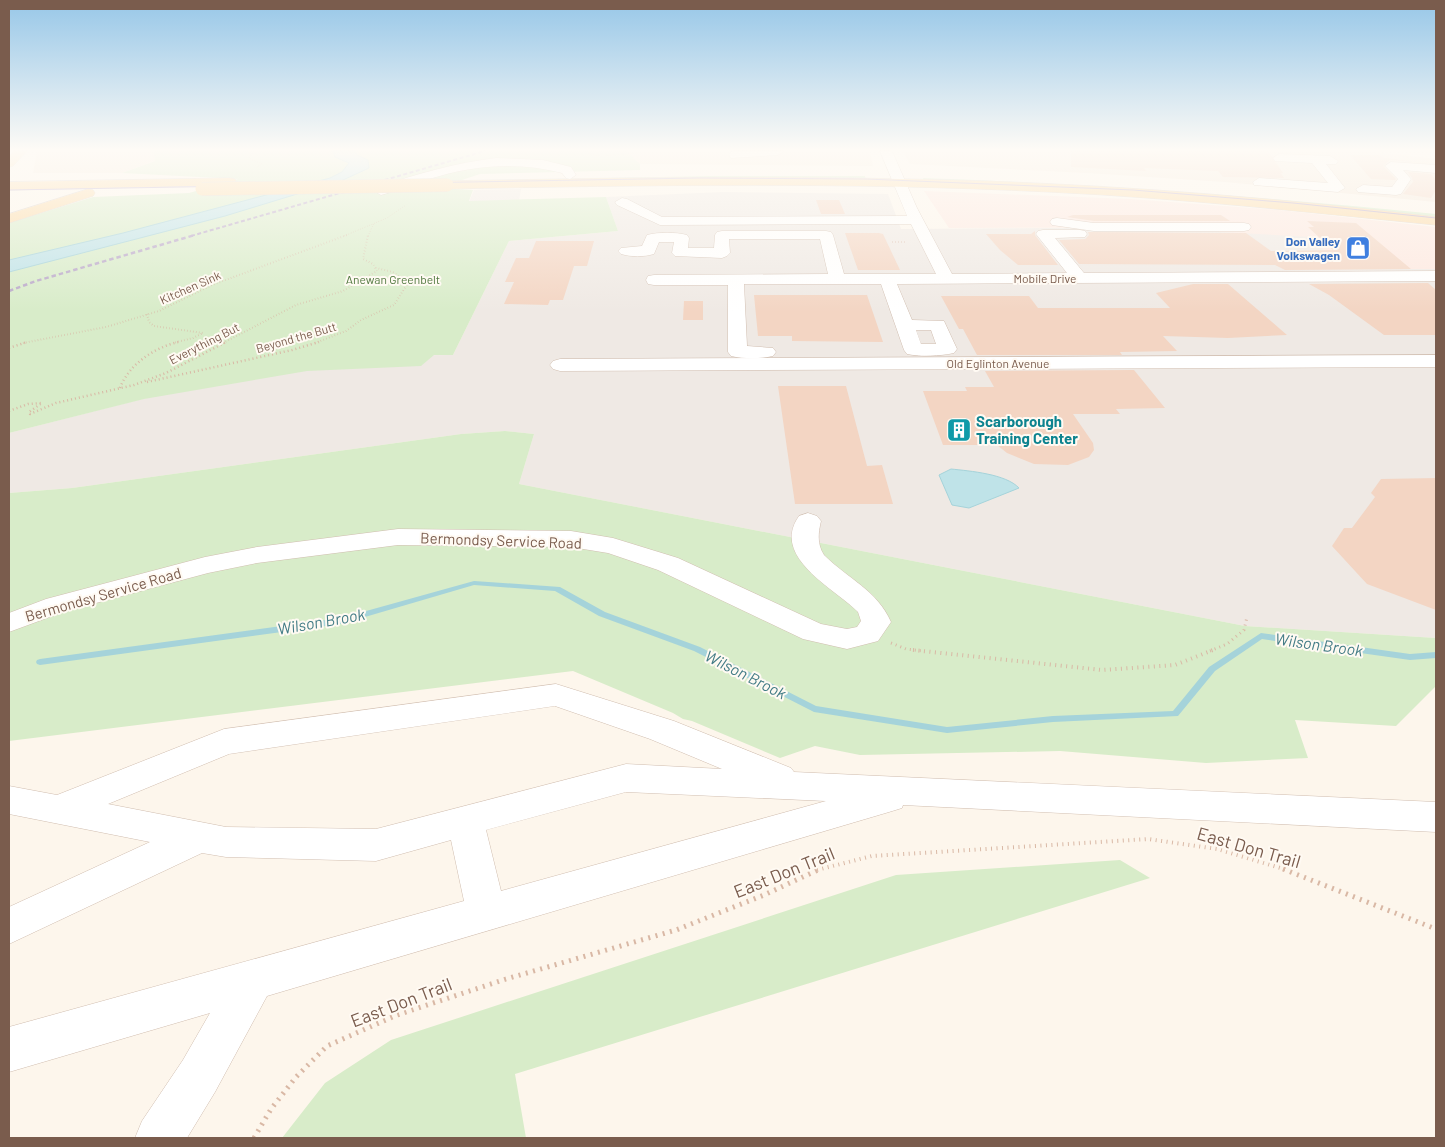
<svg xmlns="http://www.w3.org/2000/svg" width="1445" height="1147" font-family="Barlow,sans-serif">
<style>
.residential{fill:#f5e8da}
.commercial{fill:#fde8e0}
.industrial{fill:#efe9e4}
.green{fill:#d8ecc9}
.water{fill:#bfe3e8;stroke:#a5d3da}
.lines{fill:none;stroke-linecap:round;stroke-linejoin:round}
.stream{fill:#a5d3da;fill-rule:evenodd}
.building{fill:#f3d5c3}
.minor-casing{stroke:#d1beb0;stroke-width:1}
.major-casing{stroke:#dad1cd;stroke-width:1}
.path-far5{stroke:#d9b8a5;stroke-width:1;stroke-dasharray:0.5 2;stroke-linecap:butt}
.path-far4{stroke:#d9b8a5;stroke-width:2;stroke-dasharray:0.5 2.5;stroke-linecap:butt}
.path-far3{stroke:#d9b8a5;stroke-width:2.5;stroke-dasharray:1 3;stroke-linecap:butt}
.path-far2{stroke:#d9b8a5;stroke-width:3;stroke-dasharray:1 4;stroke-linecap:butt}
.path-far1{stroke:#d9b8a5;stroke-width:4;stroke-dasharray:1 4.5;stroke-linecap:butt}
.path{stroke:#d9b8a5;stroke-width:5;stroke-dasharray:2 5.5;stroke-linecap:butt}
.minor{fill:#fff;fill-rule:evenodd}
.major{fill:#fbd9a5;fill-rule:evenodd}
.tram{stroke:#b9a8c9;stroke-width:1}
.rail-far1{stroke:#b9a8c9;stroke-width:2;stroke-dasharray:4 2.5;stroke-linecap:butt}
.rail{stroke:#b9a8c9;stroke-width:2.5;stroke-dasharray:4.5 3;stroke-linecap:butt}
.major-bridge-casing{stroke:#dad1cd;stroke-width:14;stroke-linecap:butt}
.major-bridge{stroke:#fbd9a5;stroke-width:13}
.labels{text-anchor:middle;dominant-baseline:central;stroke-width:4;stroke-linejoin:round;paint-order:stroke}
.far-shop-label{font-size:12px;font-weight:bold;fill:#366cbe;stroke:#fffaf3;text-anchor:end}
.far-street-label{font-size:12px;fill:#7a5c4d;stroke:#fffaf3}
.far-park-label{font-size:12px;fill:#537a41;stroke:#fffaf3}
.culture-label{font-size:15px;font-weight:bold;fill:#0d838f;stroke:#fffaf3;text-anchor:start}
.street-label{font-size:15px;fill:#7a5c4d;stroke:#fffaf3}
.water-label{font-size:16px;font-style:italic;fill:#437c86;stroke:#fffaf3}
.near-street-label{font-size:18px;fill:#7a5c4d;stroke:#fffaf3}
</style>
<rect width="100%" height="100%" fill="#fdf6ec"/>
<g class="residential">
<polygon points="37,151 180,151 122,173 33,173"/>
<polygon points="626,151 870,151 873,166 640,164"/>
<polygon points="903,151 1358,151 1402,155 1436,159 1436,202 1225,182 1087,173 910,164"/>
</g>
<polygon class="commercial" points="924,191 1130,199 1279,210 1436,227 1436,269 1342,269 1220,232 1214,227 949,228"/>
<g class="industrial">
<polygon points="521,189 519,201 469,202 474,190"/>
<polygon points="723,192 888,194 901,229 1214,227 1220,232 1311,237 1343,269 1436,269 1436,638 1245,626 519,484 534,434 505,431 461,434 72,488 9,493 9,433 311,356 453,355 509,241 618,231 606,197"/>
</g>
<g class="green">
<polygon points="154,151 626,151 640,164 640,170 480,174 438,188 473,190 469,201 606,197 618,231 509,241 453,355 434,355 421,366 307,371 144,399 9,433 9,223 93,197 189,193 238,179 122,173 155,161"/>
<polygon points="708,176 865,176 866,180 503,180"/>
<path d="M923,178C1095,184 1265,197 1436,214V217L1354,208L924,181Z"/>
<polygon points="505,431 534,434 519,484 1245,626 1436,638 1436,686 1396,726 1295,720 1308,758 1206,763 1060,751 860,755 815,746 780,758 692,721 683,719 673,713 573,671 9,741 9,493 72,488 461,434"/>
<polygon points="1120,860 1150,878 515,1074 526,1138 282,1138 325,1083 391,1040 896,875"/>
</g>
<g class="water">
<polygon points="333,151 355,151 357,155 368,160 369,168 343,180 225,216 9,272 9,260 123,233 330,178 342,172 349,163 335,157"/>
<path d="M951,469C970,471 1006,474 1019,488L969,508L952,505L939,475Z"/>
</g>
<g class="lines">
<polygon class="stream" points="474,581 560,587 605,612 700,647 816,706 947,727 1053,716 1173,711 1209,667 1261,633 1410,654 1436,652 1436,658 1410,660 1262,639 1215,671 1178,716 1053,722 947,733 814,712 694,651 599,616 555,591 474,585 341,624 40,665 37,664 36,662 37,660 40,659 341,618"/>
</g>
<g class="building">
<polygon points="1071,151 1134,151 1135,154 1135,151 1268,151 1283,173 1281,173 1284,178 1223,177 1218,171 1144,168 1146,171 1071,167"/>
<polygon points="1350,155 1379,155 1384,158 1418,162 1390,160 1383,166 1396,179 1395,180 1371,179"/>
<polygon points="1408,172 1431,174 1436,180 1436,190 1431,198 1403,194 1413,182 1412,178"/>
<polygon points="816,200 839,200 845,214 821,214"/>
<polygon points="1073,215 1221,215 1230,221 1094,221 1067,217"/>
<polygon points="1307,221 1356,223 1411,269 1285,270 1275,265 1079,264 1059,240 1085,239 1089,235 1088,232 1246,233 1271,251 1333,250 1308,227 1314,227"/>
<polygon points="1035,231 1035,235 1058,265 1018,265 1000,250 986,234 1031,234"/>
<polygon points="845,233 879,233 883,234 900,270 858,270"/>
<polygon points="536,241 594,241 587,266 574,266 563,300 550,300 548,305 504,304 514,282 505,282 516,258 529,258"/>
<polygon points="1428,283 1436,290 1436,335 1384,335 1329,295 1309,284"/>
<polygon points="1193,284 1228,284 1287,335 1228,338 1163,336 1177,351 1120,352 1122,355 977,355 963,329 959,329 941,296 1029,296 1038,308 1170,308 1156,293"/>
<polygon points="754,295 867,295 883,342 792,341 792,336 758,336"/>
<polygon points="684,301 703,301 703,320 683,320"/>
<polygon points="1134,370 1165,408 1116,409 1120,414 1073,414 1093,443 1094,450 1089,457 1068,465 1034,464 1007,453 997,445 943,445 923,391 967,391 965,387 994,387 985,371"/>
<polygon points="778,386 846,386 867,466 882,465 893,504 795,504"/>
<polygon points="1436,478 1436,610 1367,584 1332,546 1344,528 1352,528 1375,497 1371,493 1381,479"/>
</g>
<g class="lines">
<defs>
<g id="minor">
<polygon points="736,151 784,151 778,155 731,158 729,155 731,152"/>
<path d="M880,151H892L917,208L952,274L1067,273L1036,234L1038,231L1043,230H1080L1085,231L1087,234L1085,237L1055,238L1084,273L1436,271V281L897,284L912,320L944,321L957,349L954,353C940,356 921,357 907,354L904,350L881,284H744L747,346L773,348L776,352L773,356C760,359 744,359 731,356L728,352V285H654L648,284L646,280L648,276L654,275L828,274L820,239H729L730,253L727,256L722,258L675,256L672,253L674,242H659L654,254C644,257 631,257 621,254L618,251L621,248L642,246L647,235C658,232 676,232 687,235L689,238L688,248H714L715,235L717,232L722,231H826L831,232L833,235L844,274H936L911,224L660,225L617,205L615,202L622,198L627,199L662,217L907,216ZM916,330H931L936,344H921Z"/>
<polygon points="1279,154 1330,156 1338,161 1336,164 1326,164 1345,188 1338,192 1254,185 1253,182 1259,178 1328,183 1312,163 1275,161 1273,158"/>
<path d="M496,158L543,160L571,167L576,175L570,179L566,178L562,173C517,161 473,165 429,179C413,184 397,191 381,195L374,191L376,188C416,174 455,163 496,158Z"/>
<polygon points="1391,162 1436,165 1436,173 1403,170 1411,179 1401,194 1396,195 1358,192 1356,189 1363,185 1392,187 1398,179 1385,166"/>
<polygon points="1057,218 1094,223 1244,223 1249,224 1251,227 1249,230 1244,231 1094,231 1052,225 1050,222 1052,219"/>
<polygon points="1436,355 1436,367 560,371 553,369 550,365 553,361 560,359"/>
<path d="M808,513L817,516L821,521C818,534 817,544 824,555C848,579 877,590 891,622L878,641L847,649L803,639L658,570L608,553L571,547L398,545L257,563L208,573L66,611L9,632V613L46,599L205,557L257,547L398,529L571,531L613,538L678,558L821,624L847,629L857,627L861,621L858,612C834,588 770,557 799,516Z"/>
<path d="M556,684L674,721L791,768L794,772L1436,802V832L903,805L902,808L889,812L267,996L215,1092L187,1138H135L142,1121L183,1060L210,1013L9,1072V1027L464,901L451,840L376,861L226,857L202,853L9,944V907L150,842L9,814V786L57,795L224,729ZM555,706L650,739L722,769L626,764L376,829L226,827L108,804L229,754ZM626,792L826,801L501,891L486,830Z"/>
</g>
<g id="major">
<polygon points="14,151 27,151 13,166 9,167 9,156"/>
<polygon points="230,178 235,179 236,182 235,185 9,190 9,182"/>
<path d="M624,178C744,177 864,177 984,181C1135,186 1286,199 1436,217V225C1307,212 1179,198 1049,192C849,182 648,185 447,189L441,185L447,181Z"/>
<polygon points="88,189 93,190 95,193 93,196 9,223 9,214"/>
</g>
</defs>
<use href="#minor" class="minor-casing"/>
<use href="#major" class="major-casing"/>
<g class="path-far5">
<polyline points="254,151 249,158 262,164 256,168"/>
<polyline points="579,151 600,156 636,153"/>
<polyline points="344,236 387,218 406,205"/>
<polyline points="368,236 374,223"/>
</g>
<g class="path-far4">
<polyline points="892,242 906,242"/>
<polyline points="147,314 149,322 154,326 203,333 193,338 173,343"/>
<polyline points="23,343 106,327 159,311 212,285 347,235"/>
<polyline points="223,343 296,305 343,291 377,271 373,264 363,259 368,235"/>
<polyline points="315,343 346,331 361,320 394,305 408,283 393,272 376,268"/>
</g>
<g class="path-far3">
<polyline points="9,348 27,342"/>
<polyline points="147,382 292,350 319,342"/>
<path d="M120,388C129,364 154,348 178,342"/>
<polyline points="9,411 28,404 42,403 29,412 30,414 56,403 134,385 166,373 226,342"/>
</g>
<g class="path-far2">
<polyline points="891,643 906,649 923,651"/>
<polyline points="1210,651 1227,644 1244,630 1247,617"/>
</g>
<g class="path-far1">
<polyline points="913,650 1102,670 1175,665 1213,650"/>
<polyline points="817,870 872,856 1148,839 1217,849 1287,870"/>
</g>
<g class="path">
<polyline points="1283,869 1436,929"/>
<polyline points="254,1138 271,1109 296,1077 327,1046 397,1015 506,979 676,930 764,895 820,869"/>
</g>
<use href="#minor" class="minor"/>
<use href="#major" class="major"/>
<polyline class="tram" points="9,190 698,178 866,179 1133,190 1293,203 1436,218"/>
<polyline class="rail-far1" points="191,236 485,151"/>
<polyline class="rail" points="9,291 36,281 195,235"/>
<defs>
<polyline id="major-bridge" points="202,189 447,185"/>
</defs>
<use href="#major-bridge" class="major-bridge-casing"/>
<use href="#major-bridge" class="major-bridge"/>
</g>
<linearGradient id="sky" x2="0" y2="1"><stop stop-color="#97c7e8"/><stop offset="0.48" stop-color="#fefbf6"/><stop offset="1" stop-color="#fefbf6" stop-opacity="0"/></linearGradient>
<rect width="1445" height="312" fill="url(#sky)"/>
<defs>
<symbol id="shop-square" viewBox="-11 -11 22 22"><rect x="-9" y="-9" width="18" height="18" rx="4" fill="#3f7fe0" stroke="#fffaf3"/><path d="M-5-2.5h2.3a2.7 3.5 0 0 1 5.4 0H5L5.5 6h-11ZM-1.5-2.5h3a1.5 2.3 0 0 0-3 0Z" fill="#fff"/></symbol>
<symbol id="building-square" viewBox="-11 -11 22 22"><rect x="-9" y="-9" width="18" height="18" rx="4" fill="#0f9aa8" stroke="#fffaf3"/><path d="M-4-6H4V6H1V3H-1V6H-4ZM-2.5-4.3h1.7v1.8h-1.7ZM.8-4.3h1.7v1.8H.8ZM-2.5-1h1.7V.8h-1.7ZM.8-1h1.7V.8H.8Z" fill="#fff"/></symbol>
</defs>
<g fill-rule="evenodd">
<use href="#shop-square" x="1344" y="234" width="28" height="28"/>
<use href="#building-square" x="945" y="416" width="28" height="28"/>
</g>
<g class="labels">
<g class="far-shop-label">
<text x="1340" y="241">Don Valley<tspan x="1340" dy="14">Volkswagen</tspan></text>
</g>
<g class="far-street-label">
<text x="1045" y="278">Mobile Drive</text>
<text transform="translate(190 287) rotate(-24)">Kitchen Sink</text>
<text transform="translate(296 337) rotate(-16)">Beyond the Butt</text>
<text transform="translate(204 343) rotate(-27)">Everything But</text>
<text x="998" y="363">Old Eglinton Avenue</text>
</g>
<g class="far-park-label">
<text x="393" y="279">Anewan Greenbelt</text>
</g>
<g class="culture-label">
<text x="976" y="421">Scarborough<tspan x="976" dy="17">Training Center</tspan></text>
</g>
<g class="street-label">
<text transform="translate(501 540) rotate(2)">Bermondsy Service Road</text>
<text transform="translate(103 594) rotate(-16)">Bermondsy Service Road</text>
</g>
<g class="water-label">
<text transform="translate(321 621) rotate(-10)">Wilson Brook</text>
<text transform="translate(1319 644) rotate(8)">Wilson Brook</text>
<text transform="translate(746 674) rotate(27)">Wilson Brook</text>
</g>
<g class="near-street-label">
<text transform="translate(1249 847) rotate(16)">East Don Trail</text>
<text transform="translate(784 872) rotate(-22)">East Don Trail</text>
<text transform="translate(401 1002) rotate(-21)">East Don Trail</text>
</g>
</g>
<rect width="1445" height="1147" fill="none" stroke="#7a5c4d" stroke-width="20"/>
</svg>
